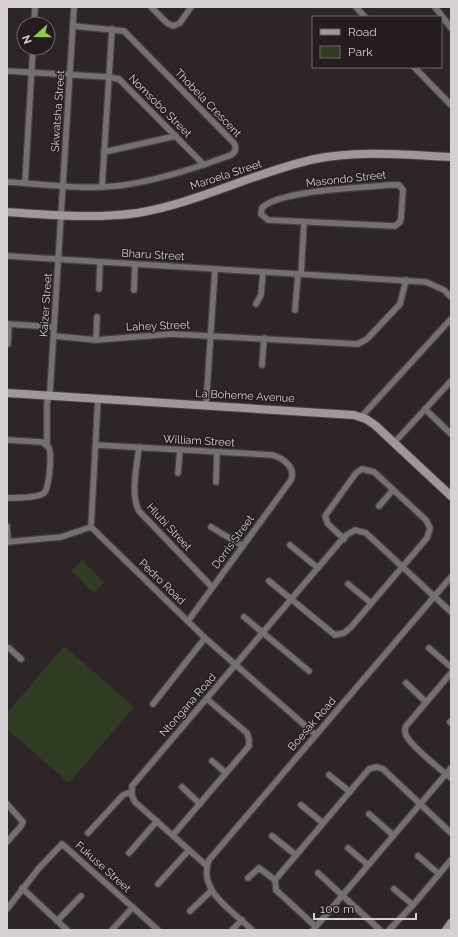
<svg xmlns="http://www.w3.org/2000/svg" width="458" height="937" font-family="Raleway,sans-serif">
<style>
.green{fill:#2f3c21}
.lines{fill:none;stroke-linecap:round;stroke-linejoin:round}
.street-casing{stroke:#494044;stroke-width:8}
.secondary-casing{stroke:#494044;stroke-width:10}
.street{stroke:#746f71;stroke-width:5.5}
.secondary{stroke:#9f979b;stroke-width:8}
.labels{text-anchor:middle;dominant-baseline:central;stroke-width:3;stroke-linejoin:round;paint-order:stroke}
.street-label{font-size:11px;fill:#d7d0d3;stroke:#251c20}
</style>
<rect width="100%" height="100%" fill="#2e2529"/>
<g class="green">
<polygon points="82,560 104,582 94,593 71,571"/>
<polygon points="64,646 134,707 69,783 7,729 7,713"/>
</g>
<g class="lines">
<defs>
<g id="street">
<polyline points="151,7 167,23 173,26 180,23 191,7"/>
<polyline points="356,7 365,17"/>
<polyline points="435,7 451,28"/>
<polyline points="34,24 35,7"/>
<polyline points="414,67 451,105"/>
<polyline points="7,71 109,77 119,79 204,165"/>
<polyline points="104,152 176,136"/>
<path d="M7,182C43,184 80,190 116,186C153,182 196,168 231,155C236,152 237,147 233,142L124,31L73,26"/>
<polyline points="25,183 33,48"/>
<path d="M389,185H399L403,190L401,218L400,222L395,226L268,220L261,214L262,208C279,190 362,188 389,185Z"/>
<polyline points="102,187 112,29"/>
<polyline points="7,256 426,282 444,290 451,297"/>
<polyline points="301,274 304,222"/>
<polyline points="99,289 100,262"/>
<polyline points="134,290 135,264"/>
<polyline points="256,304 261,295 263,272"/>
<polyline points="295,310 298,274"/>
<polyline points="7,324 54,327"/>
<polyline points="54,336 96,340 172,334 358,344 367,339 400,304 406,280"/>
<polyline points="96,340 97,317"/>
<polyline points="8,344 9,324"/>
<polyline points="262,365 264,338"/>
<polyline points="98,398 91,527 205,638 316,735"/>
<polyline points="206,405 215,269"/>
<polyline points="425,409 451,434"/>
<polyline points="361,417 451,319"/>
<path d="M7,440L42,442C45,444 47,445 49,448C52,455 49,489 44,493C38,498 15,498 7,498"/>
<polyline points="394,443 451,381"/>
<polyline points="47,445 47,403 50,391 74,7"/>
<path d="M96,445L272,455C283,458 296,467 291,480L188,621"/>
<path d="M139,447C137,466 130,494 139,511L212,587"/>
<polyline points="178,473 180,450"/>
<polyline points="216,482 217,452"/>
<polyline points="379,506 393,490"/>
<polyline points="7,526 8,542"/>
<polyline points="211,527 243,546"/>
<polyline points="7,542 61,537 91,527"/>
<polyline points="290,545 318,568"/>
<polyline points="269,581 330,631 335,635 344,633 351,627 427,538 430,528 426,520 374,472 362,469 356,473 325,516 328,524 344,539"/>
<polyline points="348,584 371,603"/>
<polyline points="244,617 309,671"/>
<polyline points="9,648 21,659"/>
<polyline points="429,648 451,667"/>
<path d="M451,673L406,726C405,729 404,731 406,735C410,745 441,770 451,778"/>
<polyline points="406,683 426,702"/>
<polyline points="153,704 205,638"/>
<polyline points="450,722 451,723"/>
<polyline points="212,761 226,773"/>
<polyline points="329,775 350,792"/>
<polyline points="182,787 200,804"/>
<polyline points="7,804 23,822 21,826 7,842"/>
<polyline points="301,805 323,823"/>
<polyline points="369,814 393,835"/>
<polyline points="88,833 123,795 131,792"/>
<polyline points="173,835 249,746 249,739 247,733 207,699"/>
<polyline points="272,836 296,855"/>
<polyline points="348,848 368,865"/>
<polyline points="129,853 157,821"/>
<polyline points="418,856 439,874"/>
<polyline points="207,866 135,802 132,796 132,786 345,536 355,530 366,533 451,612"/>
<polyline points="318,873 380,930"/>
<polyline points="248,878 259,868 275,880"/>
<polyline points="158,884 189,850"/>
<polyline points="22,888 67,930"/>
<polyline points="394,889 413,905"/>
<polyline points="7,909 39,868 62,844 158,930"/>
<polyline points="190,911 211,891"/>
<polyline points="57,921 81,896"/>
<polyline points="315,926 276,890 275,880 369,769 377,767 383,769 451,833"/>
<polyline points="112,930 133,907"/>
<polyline points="232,930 242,920"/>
<path d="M252,930C233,911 197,891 209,860L451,577"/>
<polyline points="313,930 451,768"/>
<polyline points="389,930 413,905 451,860"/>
</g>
<g id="secondary">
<path d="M7,212C50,215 94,219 137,213C198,203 255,172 315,159C360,150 406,155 451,157"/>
<polyline points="7,393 354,415 366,419 375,425 451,496"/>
<polyline points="446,930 451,923"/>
</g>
</defs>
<use href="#street" class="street-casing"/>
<use href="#secondary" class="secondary-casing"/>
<use href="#street" class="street"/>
<use href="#secondary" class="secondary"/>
</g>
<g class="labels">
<g class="street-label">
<text transform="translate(208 103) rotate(46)">Thobela Crescent</text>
<text transform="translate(160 106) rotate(45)">Nomsobo Street</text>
<text transform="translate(58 111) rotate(-86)">Skwatsha Street</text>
<text transform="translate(226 175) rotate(-18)">Maroela Street</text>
<text transform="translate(346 179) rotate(-6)">Masondo Street</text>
<text transform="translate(153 255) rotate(3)">Bharu Street</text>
<text transform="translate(46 305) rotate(-86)">Kaizer Street</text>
<text transform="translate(158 326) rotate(-2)">Lahey Street</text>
<text transform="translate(245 396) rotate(3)">La Boheme Avenue</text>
<text transform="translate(199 441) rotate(3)">William Street</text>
<text transform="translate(169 527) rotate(47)">Hlubi Street</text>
<text transform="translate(233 542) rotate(-54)">Dorris Street</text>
<text transform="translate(162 582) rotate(44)">Pedro Road</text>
<text transform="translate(188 705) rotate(-49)">Ntongana Road</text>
<text transform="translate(312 724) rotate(-49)">Boesak Road</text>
<text transform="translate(103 867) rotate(42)">Fukuse Street</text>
</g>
</g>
<rect width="458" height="937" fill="none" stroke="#d7d0d3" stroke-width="16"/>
<rect x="312" y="16" width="130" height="52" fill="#251c20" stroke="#6c6468"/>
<rect x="320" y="29" width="20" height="6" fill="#9f979b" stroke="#6c6468"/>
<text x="348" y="36" font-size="12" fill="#d7d0d3">Road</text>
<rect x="320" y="46" width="20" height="12" fill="#2f3c21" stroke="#6c6468"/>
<text x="348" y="56" font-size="12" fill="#d7d0d3">Park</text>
<g transform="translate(36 36) rotate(249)"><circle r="19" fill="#251c20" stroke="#6c6468"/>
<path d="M0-3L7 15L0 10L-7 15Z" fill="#91cd40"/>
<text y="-6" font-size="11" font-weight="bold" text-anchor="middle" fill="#d7d0d3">N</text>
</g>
<path d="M314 913v6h102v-6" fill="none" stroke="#d7d0d3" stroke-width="2"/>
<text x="320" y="913" font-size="12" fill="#d7d0d3" stroke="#251c20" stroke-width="3" paint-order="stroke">100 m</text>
</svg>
